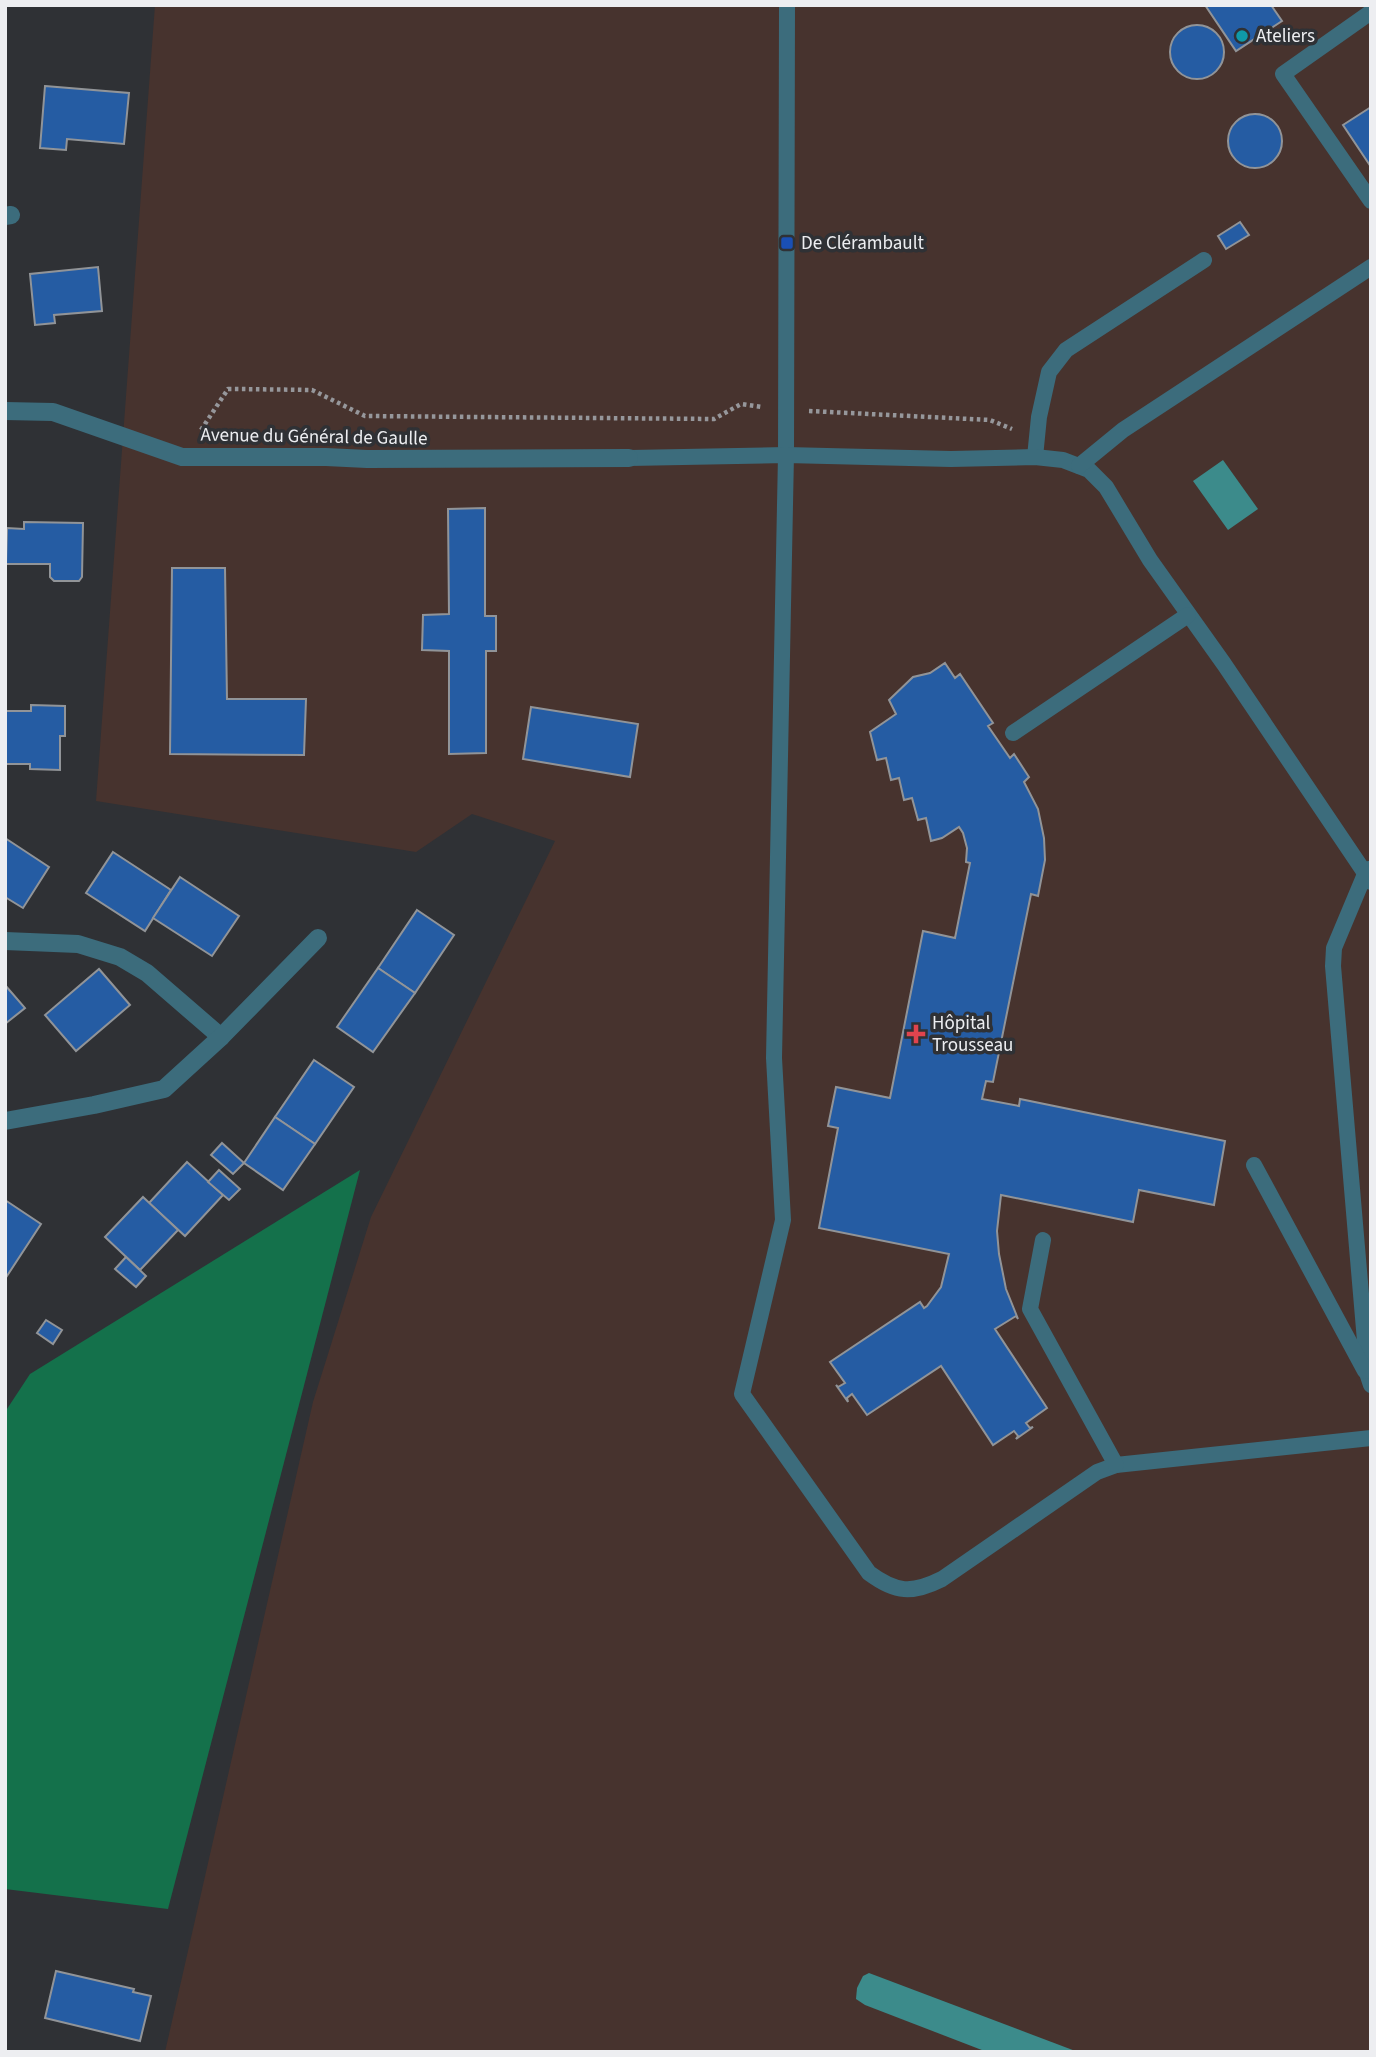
<svg xmlns="http://www.w3.org/2000/svg" width="1376" height="2057" font-family="'Source Sans 3',sans-serif">
<style>
.medical{fill:#47332e}
.forest{fill:#14714b}
.water{fill:#3c8b8b}
.building{fill:#255ca3;stroke:#919498;stroke-width:2}
.lines{fill:none;stroke-linecap:round;stroke-linejoin:round}
.path{stroke:#96979b;stroke-width:4.5;stroke-dasharray:3.5 3.5;stroke-linecap:butt}
.lane{stroke:#3c6c7c;stroke-width:16}
.street{stroke:#3c6c7c;stroke-width:18}
.culture-dot{fill:#0f9aa8;stroke:#2f3135;stroke-width:2.5}
.transit-dot{fill:#1a4fb4;stroke:#2f3135;stroke-width:2.5}
.health-dot{fill:#e0444e;stroke:#2f3135;stroke-width:2.5}
.labels{text-anchor:middle;dominant-baseline:central;stroke-width:7;stroke-linejoin:round;paint-order:stroke}
.poi-label{font-size:19px;fill:#edeef1;stroke:#2f3135;text-anchor:start}
.street-label{font-size:19px;fill:#edeef1;stroke:#2f3135}
</style>
<rect width="100%" height="100%" fill="#2f3135"/>
<polygon class="medical" points="155,5 1371,5 1371,2052 165,2052 313,1402 371,1217 555,841 472,814 416,852 96,801"/>
<polygon class="forest" points="360,1170 168,1909 5,1889 5,1412 30,1374"/>
<g class="water">
<polygon points="1223,460 1258,509 1228,530 1193,481"/>
<polygon points="869,1973 1078,2052 987,2052 865,2005 856,1999 857,1988 863,1976"/>
</g>
<g class="building">
<polygon points="1205,5 1271,5 1282,21 1236,51"/>
<circle cx="1197" cy="52" r="27"/>
<polygon points="45,86 129,93 124,144 67,139 66,150 40,148"/>
<polygon points="1371,107 1371,167 1343,125"/>
<circle cx="1255" cy="141" r="27"/>
<polygon points="1240,222 1249,235 1226,249 1218,236"/>
<polygon points="98,267 102,311 54,315 55,323 35,325 30,274"/>
<polygon points="485,508 485,616 496,616 496,651 486,651 486,753 449,754 449,651 422,650 423,615 449,614 448,509"/>
<polygon points="24,522 83,523 82,577 79,581 54,581 50,577 50,564 6,564 7,528 24,529"/>
<polygon points="172,568 225,568 227,699 306,699 304,755 170,754"/>
<polygon points="945,663 955,678 960,674 993,723 988,726 1010,758 1014,754 1029,777 1024,782 1038,809 1044,838 1045,860 1038,896 1031,894 993,1082 986,1081 982,1099 1019,1106 1020,1099 1225,1141 1214,1205 1139,1190 1133,1222 1001,1195 997,1231 999,1254 1006,1289 1018,1319 1016,1316 995,1329 1047,1408 1026,1423 1030,1428 1033,1427 1016,1439 1018,1436 1014,1431 993,1445 941,1366 867,1415 852,1394 847,1398 848,1402 836,1385 838,1387 845,1383 830,1362 920,1302 924,1308 927,1306 941,1287 949,1254 819,1228 838,1128 828,1126 836,1087 890,1098 923,931 955,938 970,863 966,862 967,848 963,833 959,827 942,838 931,841 926,818 918,820 912,798 904,800 899,778 891,780 886,758 877,760 870,732 896,714 889,700 913,677 930,673"/>
<polygon points="31,705 65,706 65,736 60,736 60,770 30,769 30,764 5,764 5,711 31,711"/>
<polygon points="531,707 638,724 630,777 523,759"/>
<polygon points="5,838 49,867 23,908 5,897"/>
<polygon points="113,852 171,890 145,931 86,893"/>
<polygon points="180,877 239,916 212,956 153,918"/>
<polygon points="417,910 454,935 415,993 378,968"/>
<polygon points="378,968 415,993 373,1052 337,1027"/>
<polygon points="99,969 130,1005 76,1051 45,1015"/>
<polygon points="5,985 25,1008 5,1024"/>
<polygon points="314,1060 354,1087 315,1144 275,1117"/>
<polygon points="275,1117 315,1144 283,1190 244,1163"/>
<polygon points="222,1143 244,1163 233,1174 211,1155"/>
<polygon points="187,1162 223,1195 185,1236 149,1203"/>
<polygon points="219,1170 240,1189 229,1200 208,1182"/>
<polygon points="143,1197 178,1230 140,1270 105,1237"/>
<polygon points="5,1200 41,1224 5,1279"/>
<polygon points="126,1257 146,1276 136,1287 115,1269"/>
<polygon points="46,1320 62,1330 53,1344 37,1333"/>
<polygon points="56,1971 134,1989 133,1992 151,1996 140,2041 45,2018"/>
</g>
<g class="lines">
<g class="path">
<polyline points="809,411 990,420 1012,429"/>
<polyline points="201,430 228,389 238,389 312,390 365,416 714,419 741,404 762,407"/>
</g>
<g class="lane">
<path d="M787,5L786,455L774,1058L783,1220L742,1394L869,1573C896,1593 912,1594 942,1579L1097,1472L1116,1465L1371,1438"/>
<polyline points="1371,12 1283,74 1371,201"/>
<polyline points="1035,457 1039,417 1049,372 1066,350 1204,260"/>
<polyline points="629,458 786,455 951,459 1035,457 1063,460 1089,470 1106,487 1150,560 1224,664 1371,882"/>
<polyline points="1079,466 1123,430 1371,267"/>
<polyline points="1013,733 1188,615"/>
<polyline points="1369,869 1365,874 1334,948 1333,966 1368,1376 1371,1385"/>
<polyline points="1254,1165 1365,1371"/>
<polyline points="1043,1240 1030,1309 1116,1465"/>
</g>
<g class="street">
<polyline points="5,216 11,215"/>
<polyline points="5,411 53,412 182,457 326,457 367,459 629,458"/>
<polyline points="5,941 78,944 120,957 147,973 221,1037"/>
<polyline points="5,1121 94,1105 164,1089 221,1037 318,938"/>
</g>
</g>
<circle class="culture-dot" cx="1242" cy="36" r="7"/>
<rect class="transit-dot" x="780" y="236" width="14" height="14" rx="3.5"/>
<path class="health-dot" d="M912.5 1023.5h7v7h7v7h-7v7h-7v-7h-7v-7h7z"/>
<g class="labels">
<g class="poi-label">
<text x="1256" y="36">Ateliers</text>
<text x="801" y="243">De Clérambault</text>
<text x="932" y="1023">Hôpital<tspan x="932" dy="22">Trousseau</tspan></text>
</g>
<g class="street-label">
<text transform="translate(314 437) rotate(1)">Avenue du Général de Gaulle</text>
</g>
</g>
<rect width="1376" height="2057" fill="none" stroke="#edeef1" stroke-width="14"/>
</svg>
